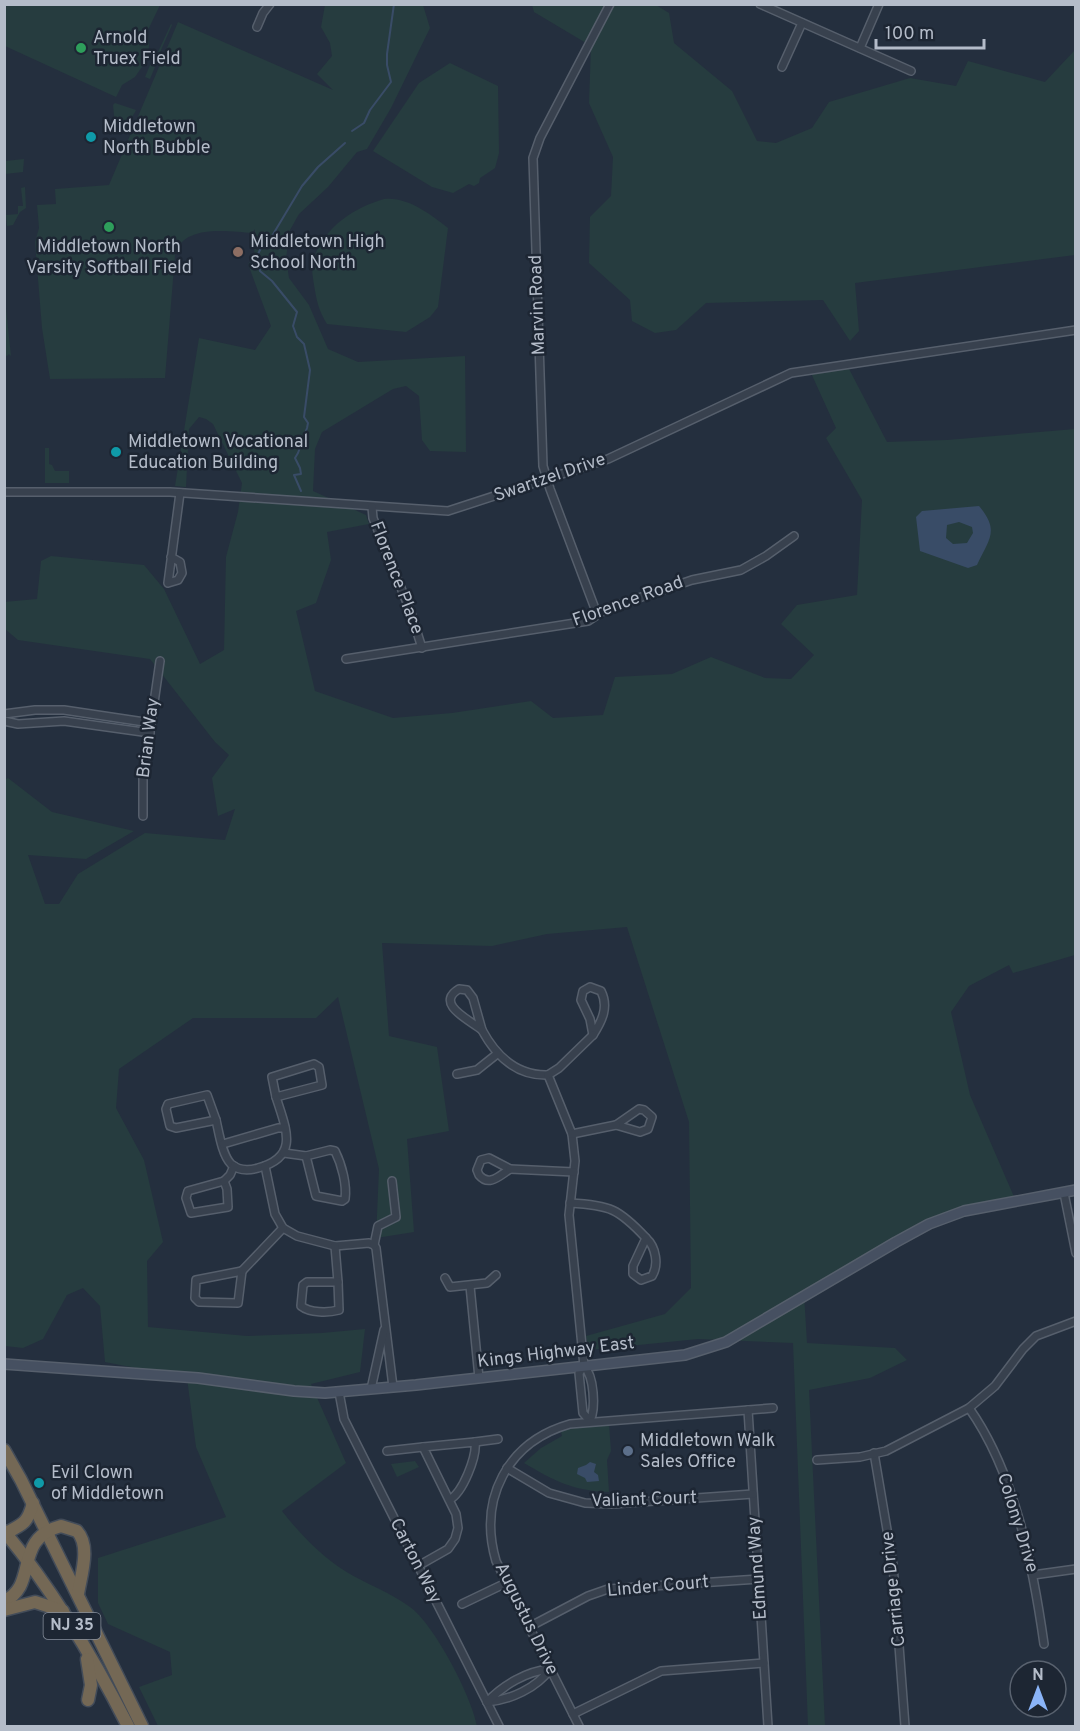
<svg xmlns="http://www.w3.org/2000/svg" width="1080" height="1731" font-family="Overpass,sans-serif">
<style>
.green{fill:#263c3f}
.water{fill:#394c67;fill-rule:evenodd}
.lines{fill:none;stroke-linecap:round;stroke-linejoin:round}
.stream{stroke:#394c67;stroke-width:2}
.street-casing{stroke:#565f6c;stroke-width:10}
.secondary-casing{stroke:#565f6c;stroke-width:12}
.highway-casing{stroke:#434c59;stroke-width:15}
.street{stroke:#38414e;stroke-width:7}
.secondary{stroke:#465061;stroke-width:9}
.highway{stroke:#746855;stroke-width:12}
.leisure-dot{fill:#2e9e5b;stroke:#1d2633;stroke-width:2}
.culture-dot{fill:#0f9aa8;stroke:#1d2633;stroke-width:2}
.education-dot{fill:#8d6e63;stroke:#1d2633;stroke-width:2}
.service-dot{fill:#5c6f8a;stroke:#1d2633;stroke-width:2}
.labels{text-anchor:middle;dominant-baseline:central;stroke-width:5;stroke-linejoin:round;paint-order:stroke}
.shield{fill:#1d2633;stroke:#878f9c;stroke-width:1.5}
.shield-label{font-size:16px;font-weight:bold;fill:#b4bcc9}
.poi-label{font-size:18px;fill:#b4bcc9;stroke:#1d2633;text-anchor:start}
.street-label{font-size:18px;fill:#b4bcc9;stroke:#1d2633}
</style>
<rect width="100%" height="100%" fill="#242f3e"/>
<g class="green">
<polygon points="5,4 160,4 160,5 148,30 149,46 146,61 135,77 122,85 116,97 5,46"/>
<path d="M325,5H423L430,28L391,108L367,149L357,152L328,187L299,214L290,230L286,258L289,278L309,305L328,349L358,362L465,356L466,452L430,451L422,440L419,396L406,386L393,389L322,432L315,449L313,491L366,515L369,524L327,532L331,560L316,603L296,611L315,691L393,718L452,713L531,701L553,718L603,715L615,677L672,674L711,657L765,678L791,679L814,655L781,624L797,605L857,595L862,500L826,438L836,428L811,373L848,367L887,442L947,440L1075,429V955L1013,973L1009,965L969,986L951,1012L970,1095L1015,1199L940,1222L804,1294L807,1343L895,1348L907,1360L870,1378L809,1390L825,1726H808L793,1343L698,1339L589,1350L586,1336L665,1314L691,1288L689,1122L627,927L547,934L492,946L382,943L389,1036L437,1047L449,1131L407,1139L414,1232L376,1238L379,1169L338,997L316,1018H193L119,1069L116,1108L144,1160L163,1242L147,1261L148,1327L247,1336L322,1333L365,1329L360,1372L311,1384L346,1463L282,1511C299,1533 321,1556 345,1571C366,1584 390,1592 410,1607C434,1624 472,1697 477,1726H158L139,1687L172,1675L170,1652L108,1624L98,1603V1558L226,1517L196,1447L187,1378L105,1362L100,1306L83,1288L67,1295L43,1339L23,1348L5,1346V780L8,778L52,812L134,831L86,859L28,855L45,904H59L78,874L145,833L225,840L235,809L218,816L212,778L229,755L215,742L150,659L18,640L5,629L4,602L37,599L41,561L51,556L144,565L164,589L200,664L224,650L226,557L238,512L242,483L213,424L206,419L199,417L189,429L186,487L175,486L199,338L255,350L271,326L248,264L254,257L255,229L252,233C228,231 182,224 175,255L165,378L50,379L42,328L35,242L39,228L37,205L56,204L55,189L109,185L178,22L333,90L317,74L332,56L330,43L321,27Z"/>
<polygon points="532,5 656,5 669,13 674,43 732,91 757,141 776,143 812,128 829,102 910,78 956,86 968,61 1045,82 1074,51 1075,41 1075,255 855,283 859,331 850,341 823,300 706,303 676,330 655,333 632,321 630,300 589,263 590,217 611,196 613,157 589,103 591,46 534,12"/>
<polygon points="171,24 172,25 154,66 155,67 150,79 145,77 150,65 152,65"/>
<polygon points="450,63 498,86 499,153 495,168 480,178 479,183 474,186 469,184 453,193 432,187 373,151 419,83"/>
<path d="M115,103L136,110C132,119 125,125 115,126L113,105Z"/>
<polygon points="24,159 23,172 5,174 5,161"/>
<polygon points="25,187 26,208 20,212 13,225 7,226 6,215 18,214 18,206 23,206 21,188"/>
<path d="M384,199C407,196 432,215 448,228L438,307L430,317L406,332L327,324C318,309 317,302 314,285C313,277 311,269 313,261C323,228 353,208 384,199Z"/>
<polygon points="5,299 11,356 9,354 7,356 5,355"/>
<polygon points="45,448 49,448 49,464 52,465 55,471 69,471 69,483 45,483"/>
<path d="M609,1424L611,1451L607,1460L609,1492C574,1491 554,1481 524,1463L541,1448L562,1436L561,1431L575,1427Z"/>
<polygon points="415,1461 419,1467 397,1477 391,1464"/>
</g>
<g class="water">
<path d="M979,506C1000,531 989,539 977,565L968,568L920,551L916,517L922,511ZM959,522L972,527L973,533L967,543L953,544L946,538L947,525Z"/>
<polygon points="590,1462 596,1464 594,1472 598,1475 599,1481 587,1482 585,1478 577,1474 578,1468 586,1465"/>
</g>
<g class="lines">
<g class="stream">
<polyline points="352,131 364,123 370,110 391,82 387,65 387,54 394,4"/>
<polyline points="272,236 302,186 318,167 345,143"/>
<polyline points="268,244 261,248 257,256 260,271 272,281 297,312 293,326 297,337 304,344 310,370 304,417 308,423 307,428 298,453 295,458 300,468 301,474 294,475 301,491"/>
</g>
<defs>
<g id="street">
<polyline points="760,4 911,71"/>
<polyline points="257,27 263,13 270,4"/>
<polyline points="860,48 879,4"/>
<polyline points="782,67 802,23"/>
<polyline points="4,492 170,492 448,511 608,459 791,373 1076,330"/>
<polyline points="372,507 373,518 411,613 422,648"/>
<polyline points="171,557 180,562 182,573 178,580 168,583 180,493"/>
<polyline points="597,614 550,489 543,466 533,158 540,138 610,4"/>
<polyline points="346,659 588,621 606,609 692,580 741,570 766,556 794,536"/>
<polyline points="4,714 35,710 64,710 151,723"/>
<polyline points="4,721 18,724 64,721 150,733"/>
<polyline points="143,816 143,779 160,661"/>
<path d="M590,987L601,991C609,1007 602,1021 593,1035L590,1019L581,1000L583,991Z"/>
<path d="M459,989L467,990L473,998L482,1030C470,1020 434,1004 459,989Z"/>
<path d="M482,1030C496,1056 517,1076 548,1075"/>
<polygon points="314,1064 319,1067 322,1085 276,1097 272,1077"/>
<polyline points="457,1074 477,1070 497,1054"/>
<polyline points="548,1075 572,1134 575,1161 569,1215 584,1366"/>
<polyline points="548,1075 559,1068 593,1035"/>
<polygon points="207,1095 216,1120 176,1128 170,1126 166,1109 168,1104"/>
<polygon points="639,1109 644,1110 652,1117 648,1129 640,1132 616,1125"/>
<path d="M216,1120C219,1133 222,1155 231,1164C239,1171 248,1171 258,1168C300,1157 286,1129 276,1097"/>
<polyline points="572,1134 616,1125"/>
<polyline points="223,1144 278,1128 285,1128"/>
<path d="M330,1150L335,1151C342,1165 347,1185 345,1199L342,1201L316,1196L306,1156Z"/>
<polyline points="284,1153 306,1156"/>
<path d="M489,1158L510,1169C499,1176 489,1187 479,1175L477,1170L481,1160Z"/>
<polyline points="265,1166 275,1214 283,1228 297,1236 335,1246 369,1243 374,1245 376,1248 393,1387"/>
<polyline points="510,1169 574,1172"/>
<polygon points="224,1181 227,1189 228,1207 191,1213 186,1198 188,1191"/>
<polyline points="224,1181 230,1175 234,1166"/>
<polyline points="1064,1193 1076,1253"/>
<path d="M570,1203C610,1205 619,1209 646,1238"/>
<path d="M646,1238C656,1247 659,1265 652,1276L641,1280L633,1274V1266Z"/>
<polyline points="374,1245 378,1226 396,1217 392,1181"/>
<polyline points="335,1246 338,1282"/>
<polygon points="242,1271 238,1303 199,1302 195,1298 196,1280"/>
<polyline points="242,1271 283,1228"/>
<polyline points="445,1278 450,1287 487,1283 496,1275"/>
<path d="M307,1282H338L339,1310C328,1313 310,1313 301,1306L303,1285Z"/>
<polyline points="470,1286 479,1378"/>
<path d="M584,1366C594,1376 596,1408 590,1421L583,1413L579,1373Z"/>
<polyline points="371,1389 384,1330"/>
<polyline points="339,1392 344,1419 499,1726"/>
<path d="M969,1408C1015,1473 1033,1566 1044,1644"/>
<polyline points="748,1410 768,1726"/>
<polyline points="475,1442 498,1439"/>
<polyline points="387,1451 423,1447"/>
<polyline points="874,1453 893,1565 905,1726"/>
<polyline points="817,1460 860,1457 886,1451 969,1408 995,1386 1023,1349 1036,1336 1076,1321"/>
<polyline points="507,1468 549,1493 585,1503 612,1504 753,1494"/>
<path d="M418,1566L448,1549L455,1539L458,1528L456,1514L423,1447L475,1442C477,1456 463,1493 449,1500"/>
<polyline points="1033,1575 1076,1569"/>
<polyline points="462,1604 506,1583"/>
<polyline points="529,1627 588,1596 608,1589 759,1579"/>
<path d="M487,1702C510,1700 537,1688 550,1669"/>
<path d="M487,1702C503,1685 527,1671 550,1669"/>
<polyline points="573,1714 661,1671 764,1663"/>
<path d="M579,1726L496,1561C478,1499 507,1442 570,1424L773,1408"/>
</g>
<polyline id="secondary" points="4,1364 198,1378 294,1391 325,1393 416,1385 685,1355 726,1342 896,1242 929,1224 964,1211 1076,1190"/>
<g id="highway">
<polyline points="4,1450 21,1480 142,1726"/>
<path d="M4,1531C54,1591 93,1657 128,1726"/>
<path d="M6,1533C24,1524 28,1522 33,1503"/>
<path d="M4,1601C39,1586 12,1539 61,1526L77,1531C91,1546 81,1575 78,1594"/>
<polyline points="4,1610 35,1602 63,1611"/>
<polyline points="87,1659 91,1685 88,1700"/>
</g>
</defs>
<use href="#street" class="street-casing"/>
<use href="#secondary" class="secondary-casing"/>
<use href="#highway" class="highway-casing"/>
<use href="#street" class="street"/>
<use href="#secondary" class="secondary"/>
<use href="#highway" class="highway"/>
</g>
<g class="leisure-dot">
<circle cx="81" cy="48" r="6"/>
<circle cx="109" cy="227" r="6"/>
</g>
<g class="culture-dot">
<circle cx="91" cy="137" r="6"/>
<circle cx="116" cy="452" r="6"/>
<circle cx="39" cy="1483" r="6"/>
</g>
<circle class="education-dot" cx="238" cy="252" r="6"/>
<circle class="service-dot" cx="628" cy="1451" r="6"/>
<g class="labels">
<rect class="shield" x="43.5" y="1613" width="57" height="26" rx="4.5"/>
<g class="shield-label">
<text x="72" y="1626">NJ 35</text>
</g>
<g class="poi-label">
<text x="93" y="38">Arnold<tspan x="93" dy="21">Truex Field</tspan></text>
<text x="103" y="127">Middletown<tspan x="103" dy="21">North Bubble</tspan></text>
<text x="250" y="242">Middletown High<tspan x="250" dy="21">School North</tspan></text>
<text x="109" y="247" text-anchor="middle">Middletown North<tspan x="109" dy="21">Varsity Softball Field</tspan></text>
<text x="128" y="442">Middletown Vocational<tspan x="128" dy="21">Education Building</tspan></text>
<text x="640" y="1441">Middletown Walk<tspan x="640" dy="21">Sales Office</tspan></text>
<text x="51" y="1473">Evil Clown<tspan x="51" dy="21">of Middletown</tspan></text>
</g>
<g class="street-label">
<text transform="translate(538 305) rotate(-92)">Marvin Road</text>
<text transform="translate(550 478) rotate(-19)">Swartzel Drive</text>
<text transform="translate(396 578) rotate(69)">Florence Place</text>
<text transform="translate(628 602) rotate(-20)">Florence Road</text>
<text transform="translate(149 738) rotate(-83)">Brian Way</text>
<text transform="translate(556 1353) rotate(-7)">Kings Highway East</text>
<text transform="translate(644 1500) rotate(-2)">Valiant Court</text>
<text transform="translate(1017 1523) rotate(73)">Colony Drive</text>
<text transform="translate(415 1561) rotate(63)">Carton Way</text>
<text transform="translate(758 1568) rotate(-94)">Edmund Way</text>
<text transform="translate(658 1587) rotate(-5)">Linder Court</text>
<text transform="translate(894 1589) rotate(-96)">Carriage Drive</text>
<text transform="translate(526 1619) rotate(64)">Augustus Drive</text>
</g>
</g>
<rect width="1080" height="1731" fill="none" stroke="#b4bcc9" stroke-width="12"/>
<g transform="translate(1038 1689)"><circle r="28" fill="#1d2633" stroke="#59626f" stroke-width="1.5"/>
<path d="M0-4.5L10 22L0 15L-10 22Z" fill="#8ab4f8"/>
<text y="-9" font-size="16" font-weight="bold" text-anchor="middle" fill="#b4bcc9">N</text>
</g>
<path d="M876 39v9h108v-9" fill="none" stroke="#b4bcc9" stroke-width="3"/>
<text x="885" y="39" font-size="18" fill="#b4bcc9" stroke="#1d2633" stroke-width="4.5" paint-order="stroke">100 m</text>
</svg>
